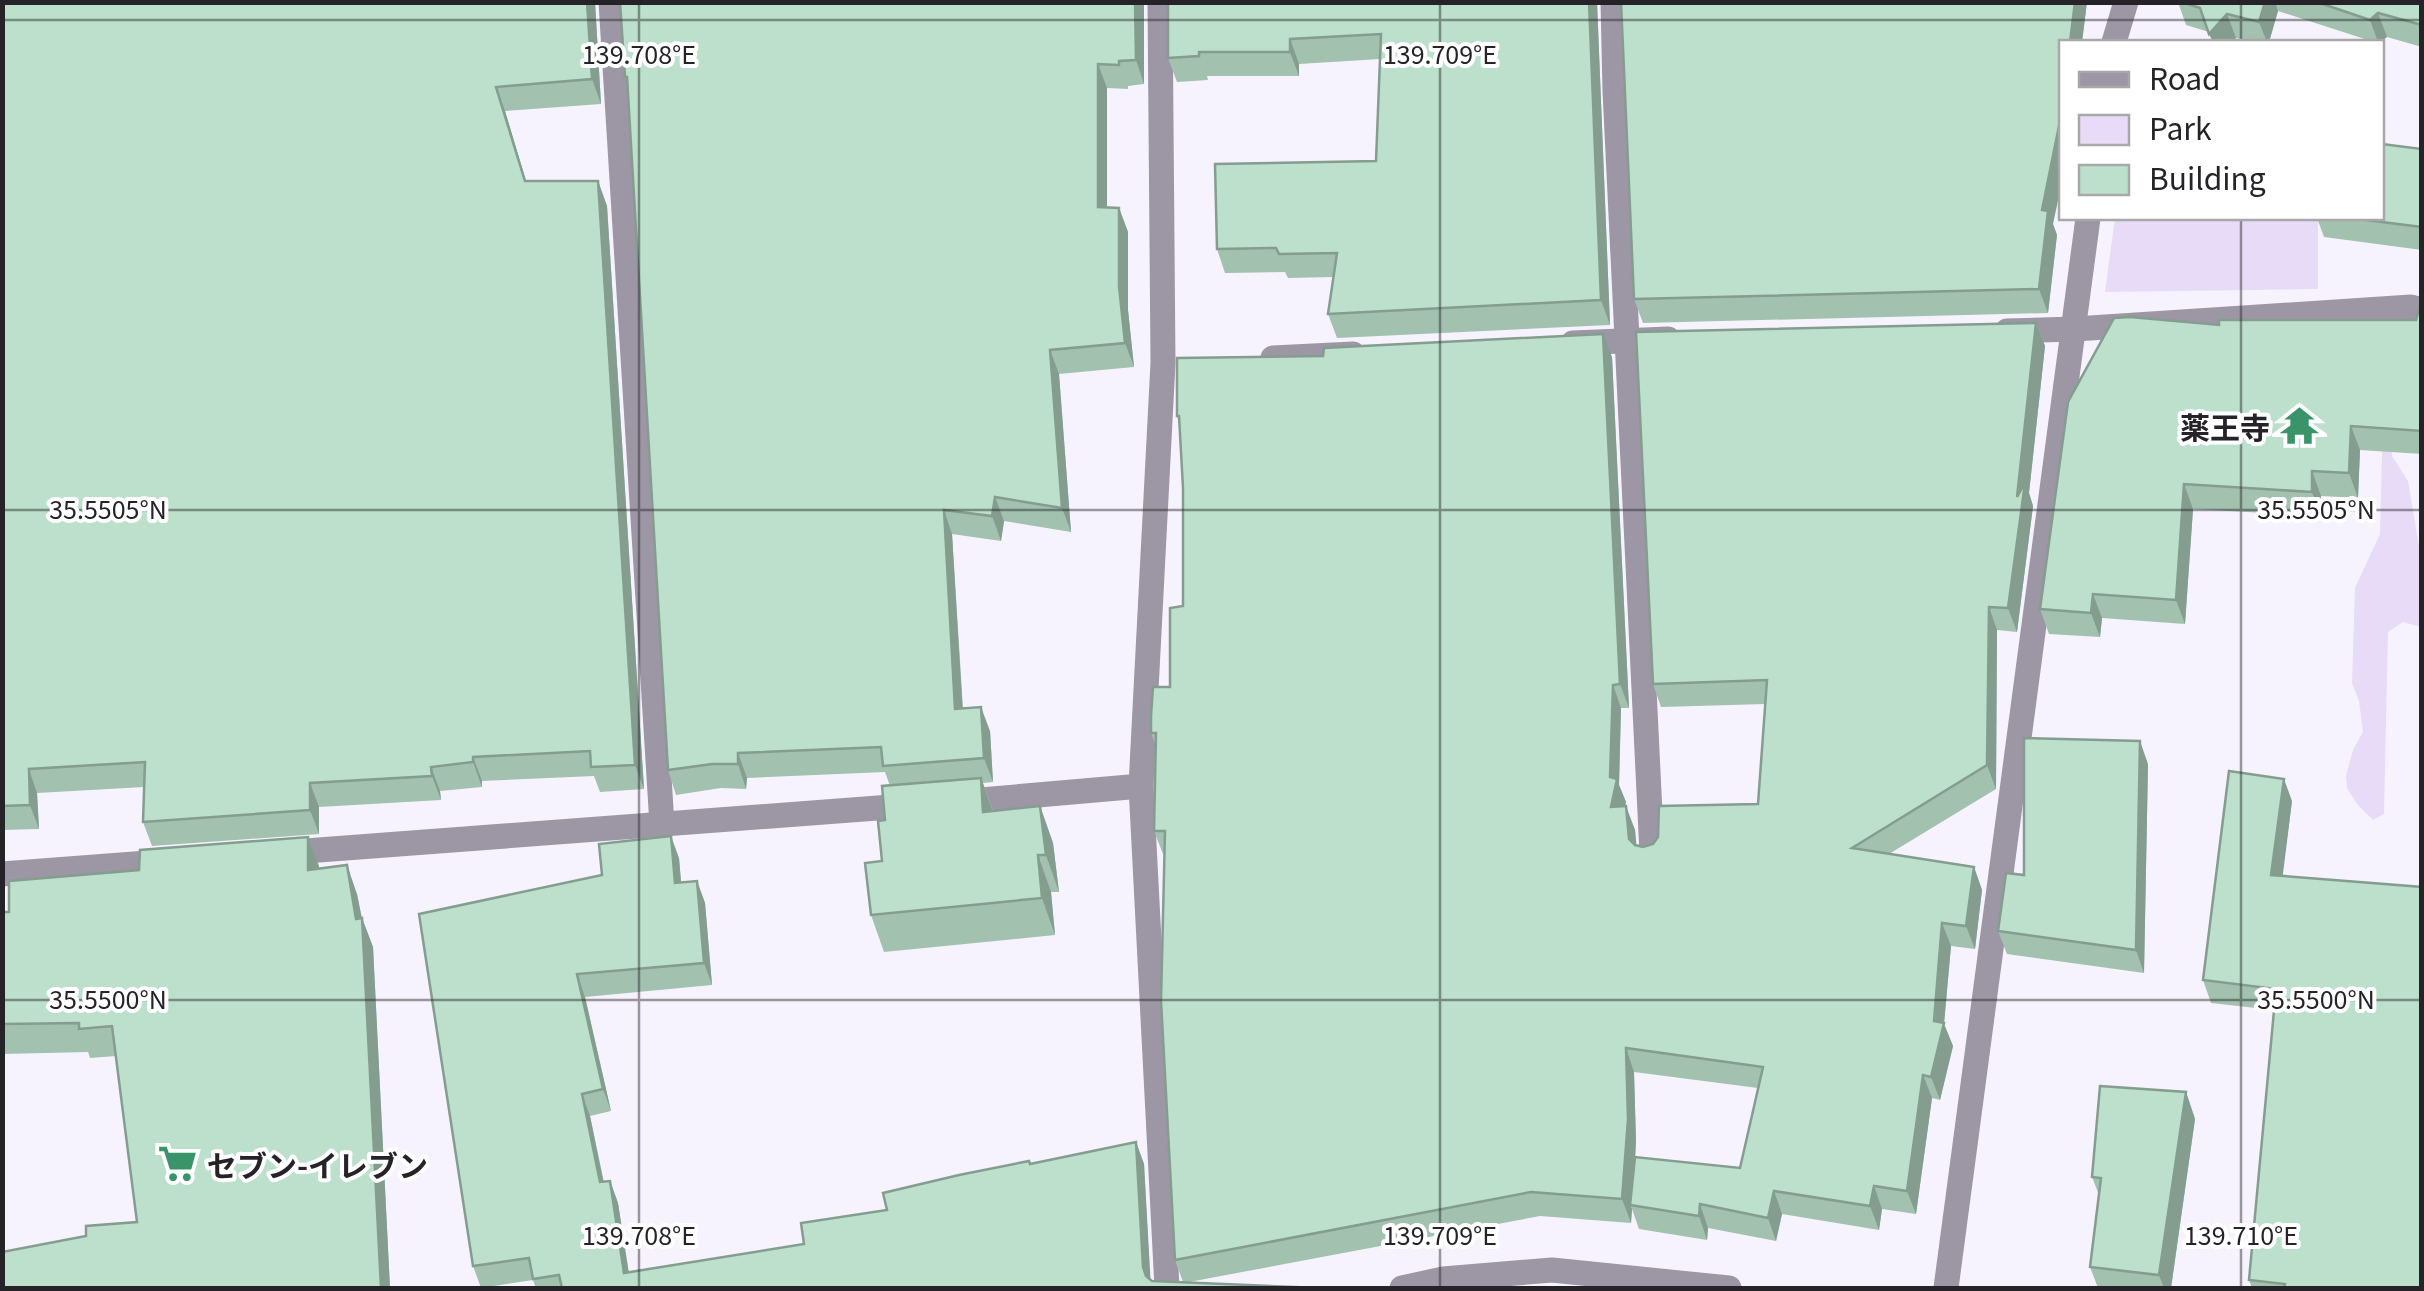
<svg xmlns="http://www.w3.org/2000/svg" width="2424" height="1291" font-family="Georgia,'Noto Sans JP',serif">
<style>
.green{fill:#e7dbf7}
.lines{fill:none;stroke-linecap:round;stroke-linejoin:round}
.minor{stroke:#9d97a5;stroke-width:25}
.wall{fill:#a2c1af;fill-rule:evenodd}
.shaded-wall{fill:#849d8e}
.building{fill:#bce0cb;stroke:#849d8e;stroke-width:2.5}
.ticks{fill:none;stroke:#252328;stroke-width:2.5;stroke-opacity:0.45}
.labels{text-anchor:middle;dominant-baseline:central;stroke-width:8;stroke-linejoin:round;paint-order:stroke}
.poi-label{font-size:30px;font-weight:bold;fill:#252328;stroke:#fff;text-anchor:end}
.ticks-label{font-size:25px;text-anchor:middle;fill:#252328;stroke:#fff;stroke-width:8;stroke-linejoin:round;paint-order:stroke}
</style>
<rect width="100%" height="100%" fill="#f7f3fe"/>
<g class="green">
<polygon points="2115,218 2318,218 2318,289 2105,292"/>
<polygon points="2384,376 2395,379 2392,456 2408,481 2421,558 2421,627 2403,622 2388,632 2384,814 2373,820 2357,804 2347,788 2346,776 2353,750 2363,732 2359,701 2352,683 2355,588 2380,534"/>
</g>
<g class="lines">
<g class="minor">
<polyline points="611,2 662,825"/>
<polyline points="1160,2 1163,363 1141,786 1167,1288"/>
<polyline points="1613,2 1615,91 1652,854"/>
<polyline points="2114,42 2126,2"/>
<polyline points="2007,331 2075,329 2411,307 2422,310"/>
<polyline points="1573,343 1668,339"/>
<polyline points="1273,358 1353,354"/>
<polyline points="957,802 1141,786"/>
<polyline points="279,853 917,805"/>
<polyline points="2,874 174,861"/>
<polyline points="1402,1288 1443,1279 1552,1270 1729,1288"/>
<polyline points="1946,1288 2088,218"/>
</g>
</g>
<g class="wall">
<polygon points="2,2 595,2 601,104 505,111 526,181 598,181 607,206 644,789 600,792 594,776 482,781 482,787 440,791 441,800 319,807 319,834 152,846 143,822 144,787 37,793 39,829 2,830"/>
<polygon points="1144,2 1144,84 1128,86 1128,89 1107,88 1107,208 1119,208 1128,232 1128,310 1134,367 1059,374 1071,532 1004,521 1001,541 952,534 963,708 990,731 993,782 983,783 993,811 1040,806 1053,843 1059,892 1051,892 1055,935 884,952 871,915 882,861 890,786 885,772 747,778 746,789 721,788 676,795 668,770 627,83 625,77"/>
<polygon points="1168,2 1597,2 1610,325 1337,338 1328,314 1333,277 1288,278 1285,272 1225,273 1217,249 1376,161 1380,59 1299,64 1299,76 1207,76 1208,80 1177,82 1168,58"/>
<polygon points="2087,2 2082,42 2062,42 2053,224 2057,235 2048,313 1643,323 1634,299"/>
<polygon points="2178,2 2422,2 2422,47 2387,37 2380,42 2374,42 2278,11 2269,42 2254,42 2236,38 2232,42 2213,42 2209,32 2186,25"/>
<polygon points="2422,149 2422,250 2324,237 2317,218 2382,218"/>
<polygon points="2422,299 2422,454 2360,450 2358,498 2321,496 2321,516 2193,509 2185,624 2102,618 2100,637 2049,634 2040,609 2219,325 2416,320"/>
<path d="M2036,323L2045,346L2029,493L2033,506L2017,632L1997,630L1996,789L1889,854L1974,867L1982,890L1975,949L1951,946L1944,1024L1953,1046L1940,1100L1932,1098L1916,1214L1882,1209L1879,1230L1782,1214L1776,1241L1708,1228L1707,1240L1639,1229L1632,1209L1631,1223L1540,1216L1189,1282L1319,1288H536L533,1280L481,1288L473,1266L602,875L679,858L681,883L697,881L705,903L712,985L585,997L611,1111L590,1116L604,1182L610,1181L618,1203L629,1273L804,1244L887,1210L1030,1164L1136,1142L1144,1164L1150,1279L1152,1281L1183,1282L1175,1260L1164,854H1163L1154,831L1156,746L1151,733L1170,687L1183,606V488L1179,423L1177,416L1612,357L1629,708H1621L1619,785L1626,802L1625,806L1635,830L1636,845L1643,847L1758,804L1766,704L1661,707L1653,684ZM1634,1072L1758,1088L1740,1168L1635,1160L1636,1142Z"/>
<polygon points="2148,764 2144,973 2007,954 1998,931 2024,875"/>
<polygon points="2292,801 2282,876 2422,1288 2252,1288 2249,1280 2274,1010 2211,1003 2203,980"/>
<polygon points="308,837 319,869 357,894 362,918 373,947 390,1288 86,1236 137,1222 116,1056 90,1058 88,1052 2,1054 2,912 9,912 139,870"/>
<polygon points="2186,1092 2195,1119 2171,1288 2098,1288 2090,1267 2099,1195 2092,1177"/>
</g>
<g class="shaded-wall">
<polygon points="587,2 595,2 601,104 592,79"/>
<polygon points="1135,2 1144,2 1144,84 1136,60"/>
<polygon points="1589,2 1597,2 1610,325 1601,300"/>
<polygon points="2075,2 2087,2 2082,42 2070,42"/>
<polygon points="2265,2 2275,2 2278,11 2269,42 2267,42 2259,22"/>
<polygon points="2378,13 2387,37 2380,42 2378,42 2370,20"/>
<polygon points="2227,14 2236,38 2232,42 2213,42 2209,34"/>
<polygon points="1290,39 1299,64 1299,76 1290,52"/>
<polygon points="1098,64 1107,88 1107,232 1098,207"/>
<polygon points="496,87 505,111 533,206 525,181"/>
<polygon points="2062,111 2062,182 2053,224 2057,235 2048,313 2039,289 2042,210"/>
<polygon points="598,181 607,206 644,789 635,765"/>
<polygon points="1119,208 1128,232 1128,310 1134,367 1125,343 1119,286"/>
<polygon points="2036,323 2045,346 2029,493 2033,506 2017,632 2008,608 2017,497"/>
<polygon points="1603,334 1612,357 1629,708 1620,684"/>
<polygon points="1050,350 1059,374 1071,532 1062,508"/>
<polygon points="2351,426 2360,450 2358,498 2349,473"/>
<polygon points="2312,471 2321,496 2321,516 2312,492"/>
<polygon points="2184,484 2193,509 2185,624 2176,600"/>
<polygon points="995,497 1004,521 1001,541 992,516"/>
<polygon points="944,510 952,534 964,733 955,709"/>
<polygon points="2093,594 2102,618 2100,637 2091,613"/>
<polygon points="1989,607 1997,630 1996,789 1987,765"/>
<polygon points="1613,685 1621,708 1619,785 1626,802 1620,830 1611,807 1610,777"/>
<polygon points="981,707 990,731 993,782 984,758"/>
<polygon points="2140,741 2148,764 2144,973 2136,950"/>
<polygon points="738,753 747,778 746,789 738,764"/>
<polygon points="473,757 482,781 482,787 473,762"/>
<polygon points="431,767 440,791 441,800 432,776"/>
<polygon points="29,769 37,793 39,829 30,805"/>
<polygon points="981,778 994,815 983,812"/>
<polygon points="2284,779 2292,801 2280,898 2271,875"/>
<polygon points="310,783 319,807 319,834 310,810"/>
<polygon points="1040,806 1053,843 1059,892 1046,855"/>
<polygon points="1626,806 1635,830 1638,862 1629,839"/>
<polygon points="671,836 679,858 683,905 675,883"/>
<polygon points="308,837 319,866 319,899 308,870"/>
<polygon points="1038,855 1051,892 1055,935 1042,898"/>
<polygon points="347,865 357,894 363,925 362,918 373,947 390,1288 381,1288 356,919"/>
<polygon points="1974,867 1982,890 1975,949 1966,926"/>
<polygon points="697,881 705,903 712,985 704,963"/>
<polygon points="1942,923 1951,946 1944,1024 1953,1046 1940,1100 1931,1077"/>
<polygon points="577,974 585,997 611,1111 603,1089"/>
<polygon points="1626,1048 1634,1072 1636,1142 1632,1206 1630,1205 1632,1209 1631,1223 1622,1199"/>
<polygon points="1923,1075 1932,1098 1916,1214 1907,1191"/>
<polygon points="2186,1092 2195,1119 2171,1288 2164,1288 2159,1275"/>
<polygon points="582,1094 590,1116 608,1205 600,1182"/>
<polygon points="1136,1142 1144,1164 1151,1288 1143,1267"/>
<polygon points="610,1181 618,1203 631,1288 624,1273"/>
<polygon points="1874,1186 1882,1209 1879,1230 1870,1206"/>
<polygon points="1774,1191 1782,1214 1776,1241 1768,1218"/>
<polygon points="1700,1204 1708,1228 1707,1240 1699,1216"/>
</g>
<g class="building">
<polygon points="2,2 587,2 592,79 496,87 525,181 598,181 635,765 591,767 590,751 473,757 473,762 431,767 432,776 310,783 310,810 143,822 145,762 29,769 30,805 2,806"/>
<polygon points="620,2 1135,2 1136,60 1119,61 1119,65 1098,64 1098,207 1119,208 1119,286 1125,343 1050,350 1062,508 995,497 992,516 944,510 955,709 981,707 984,758 883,766 881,747 738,753 738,764 712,764 668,770 627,77 625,77"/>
<polygon points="1168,2 1589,2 1601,300 1328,314 1337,253 1279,254 1276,248 1217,249 1215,164 1376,161 1381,34 1290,39 1290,52 1199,52 1199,56 1168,58"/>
<polygon points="1621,2 2075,2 2070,42 2062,42 2062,111 2042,210 2048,211 2039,289 1634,299"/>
<polygon points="2182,2 2265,2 2259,22 2227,14 2209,34 2200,8"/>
<polygon points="2317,2 2422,2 2422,25 2378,13 2370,20"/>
<polygon points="2382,144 2422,149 2422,227 2350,218 2382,218"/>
<polygon points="2422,299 2422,431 2351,426 2349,473 2312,471 2312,492 2184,484 2176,600 2093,594 2091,613 2040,609 2068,402 2114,318 2130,317 2219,325 2219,320 2416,320"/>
<polygon points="2036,323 2017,497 2025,483 2008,608 1989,607 1987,765 1852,848 1974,867 1966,926 1942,923 1934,1021 1944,1023 1931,1077 1923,1075 1907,1191 1874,1186 1870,1206 1774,1191 1768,1218 1700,1204 1699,1216 1630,1205 1635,1157 1740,1168 1763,1067 1626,1048 1628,1119 1622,1199 1531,1192 1175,1260 1161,1001 1165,831 1154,831 1156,733 1151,733 1151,716 1153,687 1170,687 1170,608 1183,606 1183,488 1179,416 1177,416 1177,358 1323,356 1324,348 1603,334 1620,684 1613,685 1610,777 1617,779 1611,807 1626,806 1629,839 1635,845 1643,847 1653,844 1658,837 1659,806 1758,804 1767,680 1653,684 1636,332"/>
<polygon points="2024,738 2140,741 2136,950 1998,931 2006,873 2024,875"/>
<polygon points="2229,771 2284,779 2271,875 2422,887 2422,1288 2284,1288 2285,1284 2249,1280 2276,989 2203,980"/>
<polygon points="981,778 983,812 1040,806 1046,855 1038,855 1042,898 871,915 865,863 882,861 878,821 885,820 882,786"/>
<polygon points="671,836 675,883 697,881 704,963 577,974 603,1089 582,1094 600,1182 610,1181 624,1273 804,1244 801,1223 887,1210 883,1193 959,1175 1029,1161 1030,1164 1136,1142 1143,1267 1146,1276 1152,1281 1319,1288 562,1288 559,1275 533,1279 529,1258 473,1266 419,914 602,875 599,844"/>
<polygon points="308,837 308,870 347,865 356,919 362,918 381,1288 2,1288 2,1252 86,1236 86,1226 137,1222 112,1026 79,1029 79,1023 2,1024 2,912 9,912 9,881 139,870 140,850"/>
<polygon points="2100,1086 2186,1092 2159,1275 2090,1267 2101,1178 2092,1177"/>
</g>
<path class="ticks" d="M639,2V1288M1440,2V1288M2241,2V42M2,20H2422M2241,218V1288M2,510H2422M2,1000H2422"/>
<defs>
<symbol id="temple-bare" viewBox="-9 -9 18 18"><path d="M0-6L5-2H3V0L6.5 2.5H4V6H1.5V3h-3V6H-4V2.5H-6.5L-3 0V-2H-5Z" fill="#3a9469" stroke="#fff" stroke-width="2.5" paint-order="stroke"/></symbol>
<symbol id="supermarket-bare" viewBox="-9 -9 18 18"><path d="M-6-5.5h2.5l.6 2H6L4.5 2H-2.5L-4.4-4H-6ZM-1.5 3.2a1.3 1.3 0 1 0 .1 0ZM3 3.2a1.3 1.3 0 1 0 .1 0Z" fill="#3a9469" stroke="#fff" stroke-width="2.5" paint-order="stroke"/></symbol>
</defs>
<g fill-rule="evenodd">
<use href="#temple-bare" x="2272" y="398" width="55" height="55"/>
<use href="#supermarket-bare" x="150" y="1136" width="55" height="55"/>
</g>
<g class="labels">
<g class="poi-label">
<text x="2270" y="426">薬王寺</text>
<text x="207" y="1164" text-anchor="start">セブン-イレブン</text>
</g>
</g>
<g class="ticks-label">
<text x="639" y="64">139.708°E</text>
<text x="1440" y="64">139.709°E</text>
<text x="108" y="519">35.5505°N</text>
<text x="2316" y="519">35.5505°N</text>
<text x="108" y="1009">35.5500°N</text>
<text x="2316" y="1009">35.5500°N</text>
<text x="639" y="1245">139.708°E</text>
<text x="1440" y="1245">139.709°E</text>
<text x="2241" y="1245">139.710°E</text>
</g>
<rect width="2424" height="1291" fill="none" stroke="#252328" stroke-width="10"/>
<rect x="2059" y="40" width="325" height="180" fill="#ffffff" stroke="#a8a7a9" stroke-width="2.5"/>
<rect x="2079" y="72" width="50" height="15" fill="#9d97a5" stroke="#a8a7a9" stroke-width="2.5"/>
<text x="2149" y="90" font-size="30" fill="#252328">Road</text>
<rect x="2079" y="115" width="50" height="30" fill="#e7dbf7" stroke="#a8a7a9" stroke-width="2.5"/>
<text x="2149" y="140" font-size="30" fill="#252328">Park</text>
<rect x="2079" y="165" width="50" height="30" fill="#bce0cb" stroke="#a8a7a9" stroke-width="2.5"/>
<text x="2149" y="190" font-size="30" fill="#252328">Building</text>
</svg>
